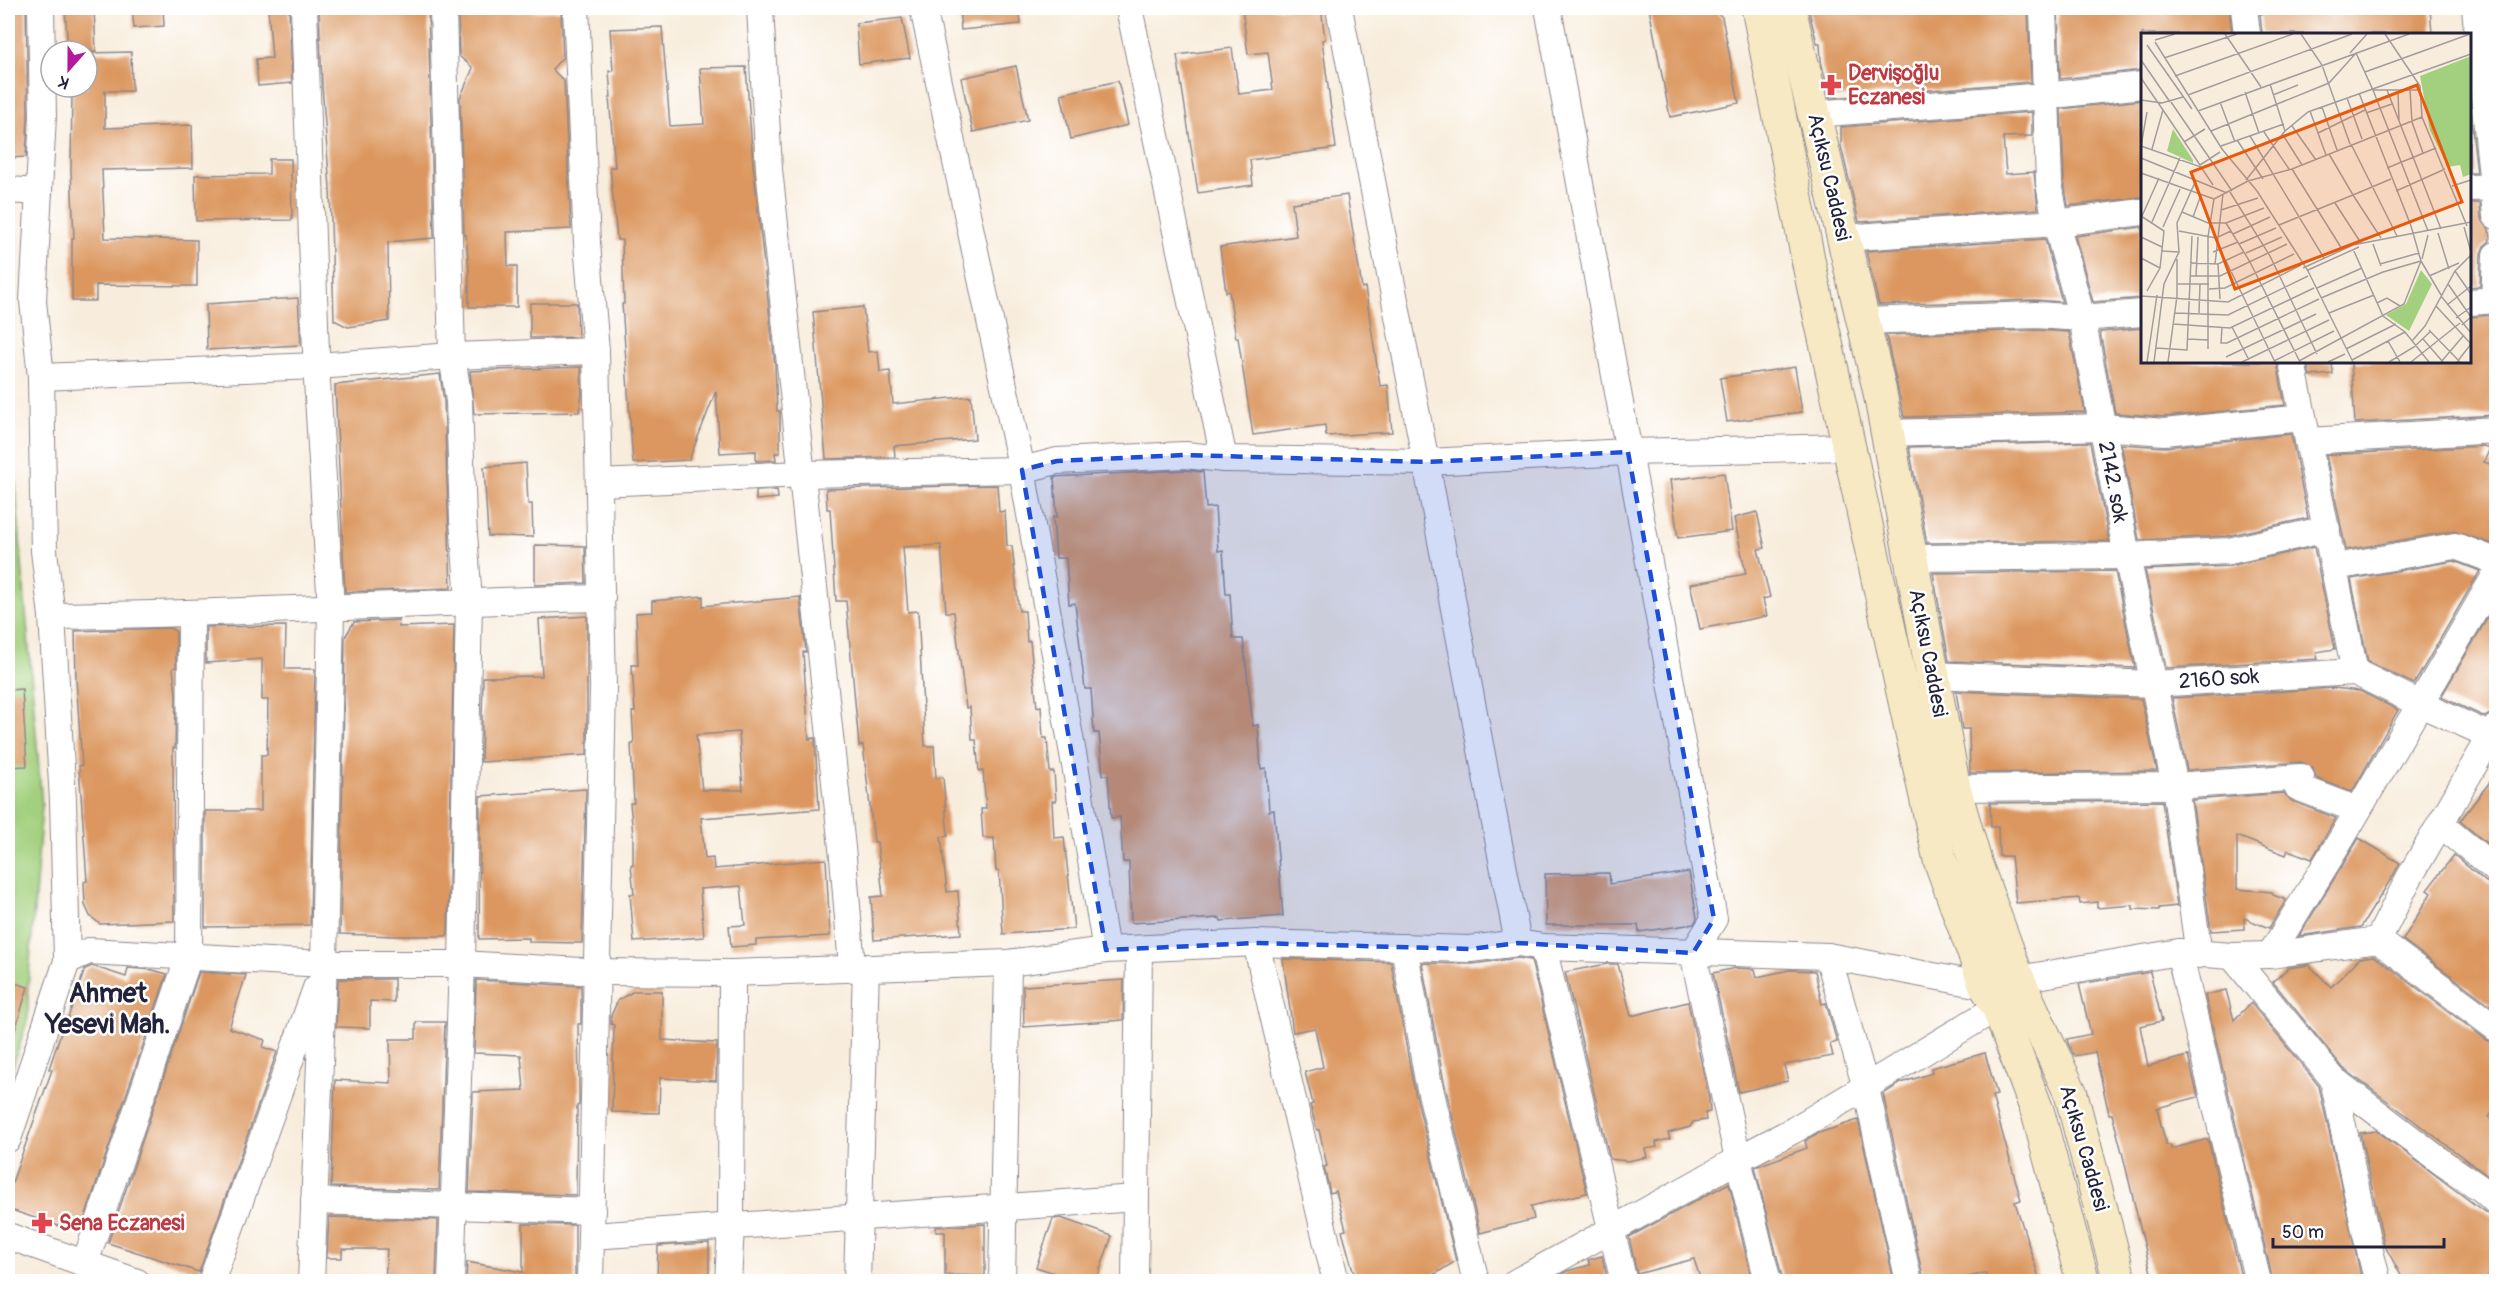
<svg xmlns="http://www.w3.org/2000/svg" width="2504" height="1289" font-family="Pangolin,sans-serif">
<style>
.green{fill:#a3d07e;stroke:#62795c;stroke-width:1.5}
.building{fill:#db975e;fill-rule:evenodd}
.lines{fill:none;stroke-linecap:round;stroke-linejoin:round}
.minor-casing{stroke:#8d888c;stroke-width:28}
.secondary-casing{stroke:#8d888c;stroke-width:35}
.minor{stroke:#fff;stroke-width:26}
.secondary{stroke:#f6e9c3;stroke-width:33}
.marked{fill:#1d4ed8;fill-opacity:0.2;stroke:#1d4ed8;stroke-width:4.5;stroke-dasharray:12 8;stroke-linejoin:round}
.labels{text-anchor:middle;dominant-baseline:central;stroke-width:5;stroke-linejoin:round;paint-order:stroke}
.health-label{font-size:21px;font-weight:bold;fill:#be3a42;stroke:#fff;text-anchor:start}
.street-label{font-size:21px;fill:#22223b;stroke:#fff}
.district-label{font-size:27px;font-weight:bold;fill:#22223b;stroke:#fff}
.inset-road{fill:none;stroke:#a29c9c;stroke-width:1.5}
.view{fill:#e8590c;fill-opacity:0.15;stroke:#e8590c;stroke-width:3}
.inset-edge{fill:none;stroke:#22223b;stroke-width:3}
</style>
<rect width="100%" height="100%" fill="#fff"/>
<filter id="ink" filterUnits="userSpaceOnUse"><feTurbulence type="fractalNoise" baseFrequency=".0167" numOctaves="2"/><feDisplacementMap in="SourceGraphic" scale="12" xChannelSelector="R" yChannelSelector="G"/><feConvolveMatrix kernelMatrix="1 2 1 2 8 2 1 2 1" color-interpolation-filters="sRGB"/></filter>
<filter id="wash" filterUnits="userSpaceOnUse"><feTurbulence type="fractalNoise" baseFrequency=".008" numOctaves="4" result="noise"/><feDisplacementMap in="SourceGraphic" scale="24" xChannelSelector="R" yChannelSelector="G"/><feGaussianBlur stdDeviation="1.35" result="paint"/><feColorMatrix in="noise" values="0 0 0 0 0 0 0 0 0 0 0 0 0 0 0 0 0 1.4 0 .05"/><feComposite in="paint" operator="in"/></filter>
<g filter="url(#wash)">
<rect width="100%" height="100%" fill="#f8eddd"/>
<polygon class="green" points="8,394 42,806 28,987 28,1018 8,1082"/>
<g id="blocks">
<g class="building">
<polygon points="8,8 26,8 28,116 26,157 8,158"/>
<polygon points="65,8 94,8 96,51 68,51"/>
<polygon points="132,8 163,8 164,26 134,28"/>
<polygon points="268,8 289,8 292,83 258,86 256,59 272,58"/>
<polygon points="319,8 428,8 434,238 388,242 389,321 348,327 334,320 330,188 322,86"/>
<polygon points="458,8 512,8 512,12 561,11 563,57 552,69 564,81 571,229 507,232 508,266 517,266 517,307 469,307 469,270 466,235 464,235 460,98 473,68 459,56"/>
<polygon points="959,8 1019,8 1021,24 961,30"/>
<polygon points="1242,8 1321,8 1325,39 1322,40 1336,148 1250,160 1253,185 1198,193 1177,55 1232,48 1239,94 1273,90 1268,52 1248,54"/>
<polygon points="1649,8 1713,8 1722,17 1739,103 1670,117"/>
<polygon points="1808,8 1995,8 1996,13 2028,10 2031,82 1830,98 1821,61 1820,43 1817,43"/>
<polygon points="2058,8 2229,8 2232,34 2142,34 2142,70 2060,79"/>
<polygon points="2300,8 2430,8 2432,34 2262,34 2260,14"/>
<polygon points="902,18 910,58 859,64 856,23"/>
<polygon points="662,27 670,126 704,124 700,68 746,67 753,164 775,365 777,411 780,411 780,453 775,453 776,460 756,461 756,451 720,453 716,391 689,460 633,463 622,304 624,304 622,240 617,240 610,167 615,167 609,98 611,98 609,71 613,71 610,29"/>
<polygon points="131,52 132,91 105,91 105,128 192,125 193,168 102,170 105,238 197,240 197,286 96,285 96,301 72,301 72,238 74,238 71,170 72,87 87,87 87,53"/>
<polygon points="1016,66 1028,120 973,132 961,78"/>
<polygon points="1118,81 1128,125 1071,139 1061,94"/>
<polygon points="2142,100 2142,197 2068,206 2064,181 2061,109"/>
<polygon points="2469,103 2477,173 2469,173"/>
<polygon points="2032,112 2032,136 2003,137 2006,174 2034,172 2038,209 1859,222 1841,146 1841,127"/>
<polygon points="269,159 291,159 292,220 196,221 195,175 269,174"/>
<polygon points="1347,195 1362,288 1365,287 1380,386 1388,385 1392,432 1326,436 1325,425 1253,435 1238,338 1236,338 1229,291 1226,292 1220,247 1296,236 1292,203"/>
<polygon points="2469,203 2480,203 2481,218 2489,229 2490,241 2484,246 2481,254 2480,286 2469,287"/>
<polygon points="2142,227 2142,298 2093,302 2075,236"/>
<polygon points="2045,239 2062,302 2035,300 1879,305 1866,251"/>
<polygon points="298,298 301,345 207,350 206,304"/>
<polygon points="530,303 577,303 578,337 530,338"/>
<polygon points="863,307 868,352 878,351 880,372 890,371 893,404 971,396 975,439 894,446 895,457 826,459 813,312"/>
<polygon points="2496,315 2496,415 2355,423 2351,362 2469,362 2469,317"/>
<polygon points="2142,328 2142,362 2277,362 2285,405 2164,417 2115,413 2100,332"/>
<polygon points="2036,330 2069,332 2085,412 1904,417 1886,335"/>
<polygon points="2307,362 2332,362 2333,374 2310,376"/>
<polygon points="581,367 582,394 579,412 474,414 470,371"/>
<polygon points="1795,367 1802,412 1727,422 1720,378"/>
<polygon points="440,374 444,402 451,588 345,592 335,385"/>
<polygon points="2291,434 2308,518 2227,536 2139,540 2121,444 2165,447"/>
<polygon points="2090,442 2109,541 1927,543 1909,447"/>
<polygon points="2483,446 2490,448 2484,462 2496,466 2496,545 2453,531 2346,550 2326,455"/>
<polygon points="526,463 528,504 532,504 533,537 488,536 484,467"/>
<polygon points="1185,470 1203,472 1206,508 1215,507 1218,551 1223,550 1226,594 1230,594 1233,639 1243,639 1253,726 1258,725 1261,769 1266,768 1269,811 1274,810 1283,916 1221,921 1220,918 1131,923 1129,862 1123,862 1120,817 1111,818 1108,775 1103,775 1099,733 1094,733 1091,689 1085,689 1075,603 1069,604 1066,558 1056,558 1053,517 1057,517 1054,477"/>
<polygon points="1724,473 1732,531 1678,538 1670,480"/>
<polygon points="997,485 999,512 1005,511 1007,546 1012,546 1019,611 1025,611 1027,642 1030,641 1037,707 1041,706 1043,738 1047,738 1050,772 1054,772 1056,801 1052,801 1054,838 1064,837 1074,929 1003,934 999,871 996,871 994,838 983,838 981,809 986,809 983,771 979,771 976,740 972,740 970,707 966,708 954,612 946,612 941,545 903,547 908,612 918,611 925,746 934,746 936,778 943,777 948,836 941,837 947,892 958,891 961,934 874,940 871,897 883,896 877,842 874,842 863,745 859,746 846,601 836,601 830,509 827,509 826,489"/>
<polygon points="777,490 778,498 756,500 756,491"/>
<polygon points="1757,512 1765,548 1758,549 1770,597 1763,599 1767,616 1700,629 1690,584 1746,574 1734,518"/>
<polygon points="535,545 585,546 586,583 535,585"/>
<polygon points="2314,547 2335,649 2316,652 2318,659 2166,668 2145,570 2230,566"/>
<polygon points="2454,561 2480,571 2414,684 2368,662 2351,579"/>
<polygon points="2115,571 2135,668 1949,661 1933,573"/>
<path d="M703,596V606L800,597L806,652H803L809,739L815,738L819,809L701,818L703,838L705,859L713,858L714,869L826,859L830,936L756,940V945L731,947L729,926L745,925L741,886L700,889L704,937L634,942L630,894H634L631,865L633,864V835L630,803H634L631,744H634L632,712H635L632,665H638L636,613L652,612V601ZM739,732L743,790H702L696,735Z"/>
<polygon points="2496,603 2496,700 2491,713 2485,717 2441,697"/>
<polygon points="587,616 587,755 481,762 483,677 542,676 539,619"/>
<polygon points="398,620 399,627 454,625 448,934 445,936 395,936 340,934 345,637 354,622"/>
<polygon points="286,626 285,669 315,669 310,925 205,927 205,811 261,811 261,755 267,755 268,700 262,700 262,659 206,663 206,627"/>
<polygon points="170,628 176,632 176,667 173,668 176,695 175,748 173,748 174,921 100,924 90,916 85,905 84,882 87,881 79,766 82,765 76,679 75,631"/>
<polygon points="2334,688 2360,691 2398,710 2352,792 2316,778 2313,768 2301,762 2187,770 2172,698"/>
<polygon points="22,689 27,766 8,767 8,690"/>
<polygon points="1956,691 2141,699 2157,771 1970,773 1969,729 1962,729"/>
<polygon points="2496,774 2496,851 2460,821"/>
<polygon points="586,789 582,943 529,942 529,938 479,939 480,796"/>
<polygon points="2284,793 2292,801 2336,818 2312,859 2288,850 2286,855 2237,836 2237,889 2272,892 2273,895 2286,900 2269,928 2244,918 2244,929 2211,931 2192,800"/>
<polygon points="2162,801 2177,906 2159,908 2159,910 2133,909 2133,905 2097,908 2097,902 2080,904 2079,898 2016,903 2011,856 1999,856 1998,827 1991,827 1990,803"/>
<polygon points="2359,838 2400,863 2394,874 2361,927 2299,936"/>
<polygon points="2454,855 2486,882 2496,885 2496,1003 2493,1007 2403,940 2431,893 2427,890"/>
<polygon points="1689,872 1697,918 1694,924 1639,932 1638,925 1546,925 1545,874 1609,873 1610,884"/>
<polygon points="2374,956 2487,1040 2496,1043 2496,1108 2489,1117 2496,1123 2496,1182 2343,1068 2273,982 2288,968 2309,965 2331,987 2360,958"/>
<polygon points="1518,958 1531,960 1587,1193 1531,1206 1534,1219 1480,1233 1443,1077 1422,963 1472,964"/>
<polygon points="1283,959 1391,962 1413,1083 1456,1261 1432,1276 1412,1281 1356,1281 1342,1231 1346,1230 1336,1191 1330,1193 1324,1167 1327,1166 1319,1130 1317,1130 1310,1105 1313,1104 1305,1072 1323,1067 1315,1028 1293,1032"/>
<polygon points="1607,964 1618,964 1631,1016 1688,1002 1709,1098 1710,1112 1705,1113 1706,1120 1693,1122 1690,1127 1668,1133 1670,1139 1656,1142 1657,1147 1645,1149 1647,1157 1627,1161 1610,1159 1565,972"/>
<polygon points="92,966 126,977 128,968 153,970 167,974 81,1229 66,1225 65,1228 8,1209 8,1194 52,1070 49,1069 66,1017 68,1018 85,969"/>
<polygon points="1735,968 1755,969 1757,977 1789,970 1815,971 1822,1004 1826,1003 1837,1042 1830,1044 1833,1056 1784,1065 1788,1081 1739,1092 1713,973"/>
<polygon points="199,972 246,975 229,1028 265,1040 263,1047 277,1052 199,1272 108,1243"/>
<polygon points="2150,972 2162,1021 2140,1026 2148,1066 2188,1056 2198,1097 2157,1108 2166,1145 2170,1145 2171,1149 2208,1139 2242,1281 2153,1281 2122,1152 2112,1114 2109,1114 2095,1052 2074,1056 2068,1043 2067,1039 2091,1034 2079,984"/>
<polygon points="338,979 394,979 394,1002 370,1001 370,1028 336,1027"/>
<polygon points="476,980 581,986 581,1024 578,1024 579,1089 579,1105 577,1106 576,1195 469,1192 473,1092 524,1090 521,1055 474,1053"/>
<polygon points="1124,980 1123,1020 1024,1027 1023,986"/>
<polygon points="8,981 28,987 12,1040 8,1039"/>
<polygon points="2226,990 2234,1020 2251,1003 2319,1086 2362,1281 2273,1281 2205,995"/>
<polygon points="634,991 662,991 662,1040 717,1043 716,1081 660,1078 659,1113 612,1112 614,1025 611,1024 611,1016 618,1000"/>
<polygon points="416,1022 445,1022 439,1190 331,1187 335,1080 391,1083 390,1039 416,1039"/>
<polygon points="1985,1053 1997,1095 1992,1096 2021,1200 2015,1202 2040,1281 1988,1281 1985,1273 1953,1281 1924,1281 1883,1094 1901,1083 1932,1073 1931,1068"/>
<polygon points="1858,1120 1894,1281 1783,1281 1755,1167 1807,1148 1805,1141 1816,1134"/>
<polygon points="2377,1131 2486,1213 2496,1217 2496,1268 2483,1281 2404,1281 2384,1244 2360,1133"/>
<polygon points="1729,1183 1752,1281 1701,1281 1694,1259 1637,1274 1629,1237"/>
<polygon points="329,1217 438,1220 436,1281 385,1281 387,1249 342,1249 342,1258 327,1258"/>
<polygon points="1061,1218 1112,1236 1096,1281 1078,1281 1036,1267 1053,1219"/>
<polygon points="523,1224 575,1225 575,1281 466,1281 467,1262 523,1272"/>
<polygon points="985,1224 985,1276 945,1275 945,1232 936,1232 936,1227"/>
<polygon points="709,1243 709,1280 669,1281 669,1278 657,1278 658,1246"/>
<polygon points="1602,1256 1608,1281 1549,1281 1567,1271 1590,1265 1588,1260"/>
</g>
</g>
</g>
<g filter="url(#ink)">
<use href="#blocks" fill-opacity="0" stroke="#8d888c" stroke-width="1.5"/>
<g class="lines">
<defs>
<g id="minor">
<polyline points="304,8 317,381 331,608 324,964 311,1282"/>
<polyline points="443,8 452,356 459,401 463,520 469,601 462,964 451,1282"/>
<polyline points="576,8 587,243 596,351 603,687 590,1282"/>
<polyline points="760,8 769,169 843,857 852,967"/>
<polyline points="923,8 1022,470 1057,461 1185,455 1224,459 1427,462 1628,452 1849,447"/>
<polyline points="1129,8 1224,459"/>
<polyline points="1339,8 1518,943"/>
<polyline points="1548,8 1714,919 1693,953 1738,1159 1768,1282"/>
<polyline points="2043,8 2049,183 2056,223 2082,318 2127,556 2175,786 2199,955"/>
<polyline points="2244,8 2247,34"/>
<polyline points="2475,8 2496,216"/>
<polyline points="1814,114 2046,96 2142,85"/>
<polyline points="2470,188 2496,187"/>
<polyline points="8,190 39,192"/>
<polyline points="1843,238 2056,223 2142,212"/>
<polyline points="2494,300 2496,255"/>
<polyline points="2470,302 2496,300"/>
<polyline points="1863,321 2036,315 2082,318 2142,313"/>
<polyline points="2292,362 2355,672"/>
<polyline points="41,377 317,366 452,356 596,351"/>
<polyline points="1885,433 2103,427 2164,432 2303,418"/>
<polyline points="2308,441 2496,430"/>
<polyline points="599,483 803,474 1022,470 1075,765 1106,950"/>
<polyline points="1909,558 2127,556 2229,551 2327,529"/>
<polyline points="2335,567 2455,546 2496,561"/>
<path d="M52,616C236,614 419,602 602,598"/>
<polyline points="1931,675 2153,684 2355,672 2420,704 2491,736 2496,736"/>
<polyline points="1954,788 2175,786 2301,777 2297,787 2358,810"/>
<polyline points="2440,824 2496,870"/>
<polyline points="2378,940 2496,1028"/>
<polyline points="1256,943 1336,1282"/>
<polyline points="1404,947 1428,1080 1476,1282"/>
<polyline points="1543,947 1624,1282"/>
<polyline points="2179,952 2258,1282"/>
<polyline points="2270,955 2342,838 2496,574"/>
<polyline points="1828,956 1866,1088 1909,1282"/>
<polyline points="2232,956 2333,1079 2443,1163 2483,1190 2496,1202"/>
<polyline points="67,961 89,951 324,964 462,964 598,972 732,973 1008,963 1106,950 1256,943 1470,949 1518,943 1543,947 1828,956 1986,986 2018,979 2179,952 2232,956 2270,955 2378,940 2409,878 2496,727"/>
<polyline points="2333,1079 2366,1235 2378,1282"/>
<polyline points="8,1139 67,961 63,801 52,616 44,551 41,377 33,301 43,116 41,8"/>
<polyline points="314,1201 592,1211"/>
<polyline points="8,1236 137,1282"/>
<polyline points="592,1236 1136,1198"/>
<polyline points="85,1263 189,956 191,615"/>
<polyline points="211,1282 316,988"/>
<polyline points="728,1282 731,1227 732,973"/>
<polyline points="857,1282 866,967"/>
<polyline points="1002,1282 1008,963"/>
<polyline points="1135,1282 1139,949"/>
<polyline points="1516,1282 1697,1183 1738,1159 1794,1130 1998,1007"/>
</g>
<g id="secondary">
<polyline points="1758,8 1813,284 1940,860 1986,986 1998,1007 2038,1113 2083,1282"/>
<polyline points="1789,8 1879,388 1954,788 1976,865 2018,979 2071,1094 2120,1282"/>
</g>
</defs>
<use href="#minor" class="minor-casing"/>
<use href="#secondary" class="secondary-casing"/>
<use href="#minor" class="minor"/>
<use href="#secondary" class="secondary"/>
</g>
</g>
<path class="marked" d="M1628,452L1714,919L1693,953L1518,943L1470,949L1256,943L1106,950L1022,470L1057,461L1185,455L1427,462Z"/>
<defs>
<symbol id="pharmacy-bare" viewBox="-9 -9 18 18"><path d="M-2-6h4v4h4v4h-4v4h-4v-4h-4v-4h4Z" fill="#e0444e" stroke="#fff" stroke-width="2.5" paint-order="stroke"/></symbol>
</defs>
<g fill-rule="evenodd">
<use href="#pharmacy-bare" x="1816" y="70" width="30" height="30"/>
<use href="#pharmacy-bare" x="27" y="1208" width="30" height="30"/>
</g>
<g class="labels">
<g class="health-label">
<text x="1848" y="73">Dervişoğlu<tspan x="1848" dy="24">Eczanesi</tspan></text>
<text x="59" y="1223">Sena Eczanesi</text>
</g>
<g class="street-label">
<text transform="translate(1829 177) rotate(77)">Açıksu Caddesi</text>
<text transform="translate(2113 482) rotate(79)">2142. sok</text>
<text transform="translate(1928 653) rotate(79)">Açıksu Caddesi</text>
<text transform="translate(2219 679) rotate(-4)">2160 sok</text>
<text transform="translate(2084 1148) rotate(74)">Açıksu Caddesi</text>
</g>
<g class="district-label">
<text x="108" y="993">Ahmet<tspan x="108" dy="31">Yesevi Mah.</tspan></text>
</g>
</g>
<g transform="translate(2141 33)">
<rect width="330" height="330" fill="#f8eddd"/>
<path d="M330,23V141L322,144L319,132L307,134L289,97L279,43ZM32,96L52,127V130L26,118ZM280,237L291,251L268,298L245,282L265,271Z" fill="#a3d07e"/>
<path class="inset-road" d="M84,1L120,54M160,1L181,32L209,111M244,1L279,53L281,84L326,193M14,7L34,1M14,9L81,116L116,158L167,238L212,329M6,12L51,76M209,20L226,1M23,25L96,1M0,27L29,69M224,39L329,1M34,43L152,1M0,45L22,77L11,116M232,57L287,198M246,57L300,196M269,57L271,89L282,120M257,58L258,88M104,59L118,100M47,62L211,1M132,62L157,52M206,65L221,106M0,67L21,70L42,64M30,69L91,158M79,69L94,109M181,74L196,117M22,77L59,132M57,78L268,1M169,78L185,122M225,80L251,71M151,93L175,127M70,98L188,50L215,20L232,57H280M144,98L167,79L330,21M123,99L148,136M177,100L224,77M142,102L161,132M109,103L183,225M96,107L122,146M43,109L64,96M210,111L256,203M0,113L60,134L72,152M0,113L6,79M80,113L143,91M188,121L212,162L250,146M0,125L86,160M59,132L79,119M246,135L295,115M151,136L201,216M0,140L73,166M105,147L144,98L129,51M311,153L330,147M255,158L304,136M89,159L129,223L176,321M194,170L220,210M80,177L117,165M41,179L67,190H85L123,175M0,183L23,198L19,235L6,258M1,183L18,145M52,184L60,162M11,189L39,125M85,190L109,229L159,329M138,192L212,162L240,205M22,194L39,156M323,194L330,219M38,198L75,205L90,198M297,200L308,236M92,201L129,184M0,204L21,214M98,211L135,195M232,211L240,233M212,216L242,283L264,299L288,329M20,218L38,219M72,219L97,209M105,220L141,204M0,225L19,235M281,226L287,202M85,228L134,329M49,230L77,231L103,219M74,231L82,161M77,231L79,266M239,231L278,220M162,235L212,212L330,189M167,237L218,214M314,238L330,261M49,243H79L146,211M55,243L57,204M288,243L318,230M37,251H68M307,251L330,284L321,292M176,255L221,235M68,256L84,255L153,221M0,263L87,269L160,232M300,263L330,300M180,265L242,239L280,228L300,262M236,270L246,265L259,273M306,272L330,253M295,273L330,311M34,280L87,282L167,243M58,280L59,251M188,280L233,262M315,285L330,274M32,291L89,295L173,255M81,294L80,310H86L178,266M91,294L108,327M288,297L319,329M47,306L67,307M282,306L302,329M247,308L259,329M271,308L284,293L314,238L330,222M15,315L46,317L51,203M67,316V204L73,166L107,148L151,136L281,84M205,316L255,291M85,324L175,281M211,327L264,299M133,328L193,298M158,328L263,271L280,228L270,193L218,60M6,329L16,262M13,329L23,251L38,219L36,190L55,147M27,329L36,263V226M101,329L188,287M187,329L204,321M248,329L273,314L290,298M270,329L319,290M300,329L323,302M316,329L330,311"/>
<path class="view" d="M276,52L321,169L94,256L50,139Z"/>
<rect width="330" height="330" class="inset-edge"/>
</g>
<rect width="2504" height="1289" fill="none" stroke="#fff" stroke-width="30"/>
<g transform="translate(69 69) rotate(201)"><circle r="28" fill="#ffffff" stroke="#a7a7b1" stroke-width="1.5"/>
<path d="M0-4.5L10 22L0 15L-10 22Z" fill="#b5179e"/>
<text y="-9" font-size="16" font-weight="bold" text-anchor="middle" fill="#22223b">K</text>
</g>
<path d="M2273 1238v9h171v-9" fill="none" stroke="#22223b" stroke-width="3"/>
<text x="2282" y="1238" font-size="18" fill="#22223b" stroke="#ffffff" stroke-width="4.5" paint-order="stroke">50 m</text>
</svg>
